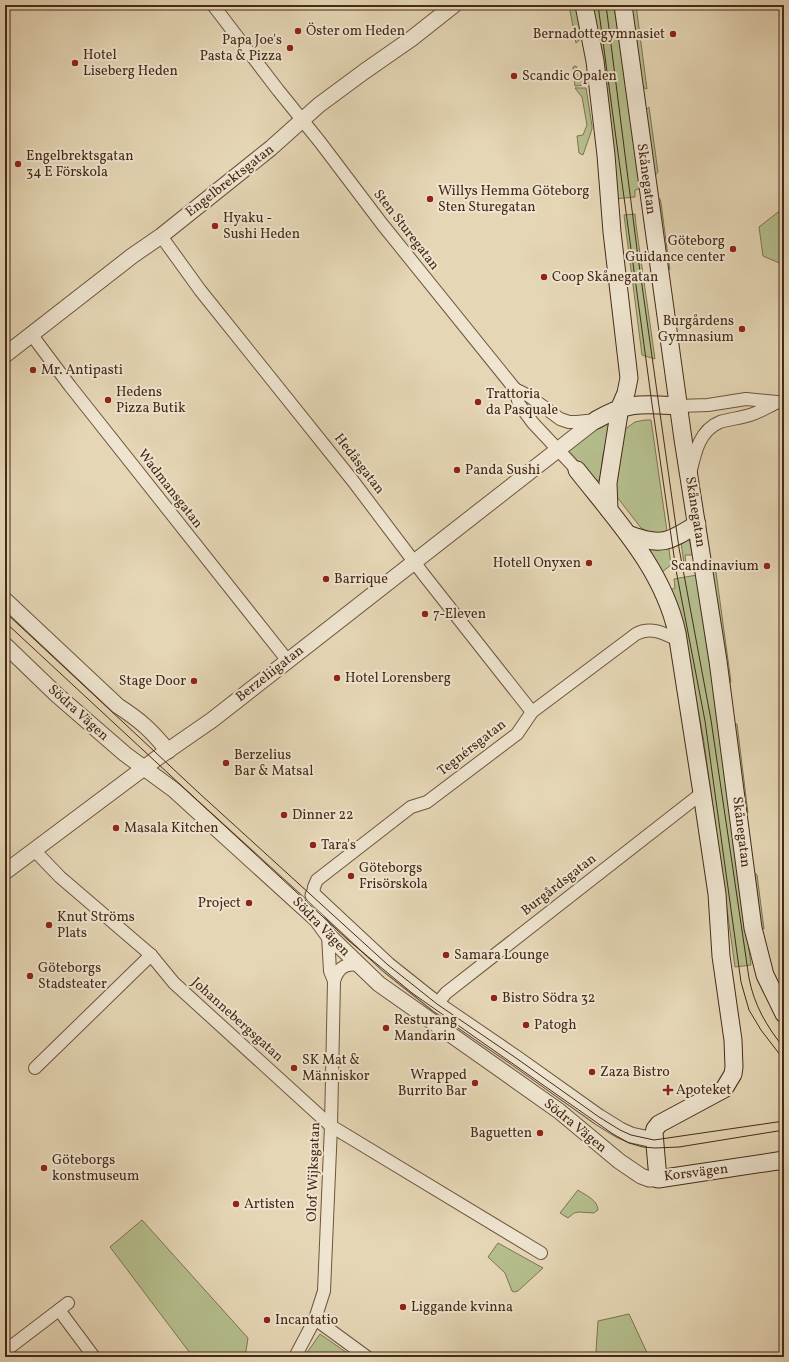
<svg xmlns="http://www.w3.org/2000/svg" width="789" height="1362" font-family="Vollkorn,serif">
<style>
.green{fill:#b5be8d;stroke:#7e7452}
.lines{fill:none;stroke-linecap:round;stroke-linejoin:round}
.minor-casing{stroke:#6e553e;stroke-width:14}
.tertiary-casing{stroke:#6e553e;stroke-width:17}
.secondary-casing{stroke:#462a17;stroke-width:19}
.minor{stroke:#eee4cf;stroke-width:12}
.tertiary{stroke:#eee4cf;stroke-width:15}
.secondary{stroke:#eee4cf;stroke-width:17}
.tram{stroke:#462a17;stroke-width:1}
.poi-dot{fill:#8f2418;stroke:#eee4cf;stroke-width:1.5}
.labels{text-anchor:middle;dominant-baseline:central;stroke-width:4;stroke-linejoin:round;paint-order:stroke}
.poi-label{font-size:14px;fill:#462a17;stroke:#eee4cf;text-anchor:start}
.street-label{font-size:14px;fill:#462a17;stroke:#eee4cf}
</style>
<rect width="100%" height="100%" fill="#e5d6b5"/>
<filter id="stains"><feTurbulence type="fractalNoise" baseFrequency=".005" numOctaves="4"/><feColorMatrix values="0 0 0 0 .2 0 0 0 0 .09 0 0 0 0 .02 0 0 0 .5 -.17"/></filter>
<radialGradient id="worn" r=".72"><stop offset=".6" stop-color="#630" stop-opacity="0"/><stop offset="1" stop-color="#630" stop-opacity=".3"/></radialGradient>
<g class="green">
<polygon points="569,5 579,5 583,37 576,43"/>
<polygon points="589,5 614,5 626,88 643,188 635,190 635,197 614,199"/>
<polygon points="631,5 636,5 647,89 642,87"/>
<polygon points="576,66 586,85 575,86 573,67"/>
<polygon points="575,88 586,88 592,126 592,129 583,155 579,153 577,136 583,135 587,125 582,97"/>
<polygon points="649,107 658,172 654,177 645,111"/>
<polygon points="656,196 660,199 661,203 669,264 670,269 667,271"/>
<polygon points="782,209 784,210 784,265 763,256 759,227"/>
<polygon points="635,214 636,225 655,359 642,355 624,215"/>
<polygon points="645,420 651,420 667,531 662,534 651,533 641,528 617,497 612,480 625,429 635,422"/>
<path d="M605,421L609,423L610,431L603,455L600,478L598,481C585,474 578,458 566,449Z"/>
<polygon points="689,539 693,555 685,555 686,564 684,564 681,542"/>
<polygon points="649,549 669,549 671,565 662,572 649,551"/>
<polygon points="710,565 715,565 731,682 729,683"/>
<polygon points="697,575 731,811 751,965 735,967 704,742 681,615 670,590 675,588 674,579"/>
<polygon points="735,724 737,724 748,813 747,814 746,814 734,725"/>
<polygon points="753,873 755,873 757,875 764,929 761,928"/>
<path d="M578,1190C585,1195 598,1200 598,1210L594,1213L579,1212L574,1213L568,1218L560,1213Z"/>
<polygon points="142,1220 248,1338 245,1357 193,1357 110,1247"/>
<polygon points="498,1243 543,1268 518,1291 514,1292 512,1291 505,1273 488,1257"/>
<polygon points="629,1314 649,1357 600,1357 596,1351 598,1321"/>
<polygon points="320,1334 353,1357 304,1357"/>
</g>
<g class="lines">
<defs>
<g id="minor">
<polyline points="213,5 278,90 320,142 382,224 515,389 519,404 533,423 577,470"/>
<polyline points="161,236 200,290 353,481 424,575 532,712"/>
<polyline points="31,334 70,386 288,661"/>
<polyline points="515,389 529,396 560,419 569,422 577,422 596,420"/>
<polyline points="679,406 708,405 746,399 777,402"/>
<path d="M691,470C695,452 700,430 720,422C730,419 740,418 750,415C760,412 769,406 778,402"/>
<polyline points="34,850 60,877 151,955 174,983 331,1126 541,1253"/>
<path d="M313,895L314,887L317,880L411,807L427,802L517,734L532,712L636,634C650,626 664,633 678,640"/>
<polyline points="328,935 330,971 334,981"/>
<polyline points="437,1004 446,993 702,793"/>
<polyline points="35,1068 151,955"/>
<polyline points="59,1310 94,1357"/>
<polyline points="315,1319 367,1357"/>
<polyline points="5,1351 68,1303"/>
<path d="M295,1357L315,1319L324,1291L331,1126L334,981C338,968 345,963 358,965"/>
</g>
<g id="tertiary">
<polyline points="5,355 132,256 161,236 271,148 319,105 365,71 411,39 454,5"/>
<path d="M5,600L118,706C140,720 152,731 168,751"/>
<polyline points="5,645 57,695 125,754 174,790 317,920 328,935 379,984 559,1111 619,1161 641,1176 649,1179 658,1179"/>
<polyline points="5,872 160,756 212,720 596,420"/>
<polyline points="313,895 388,965 437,1004 516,1058 599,1117 620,1130 631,1135 654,1140"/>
</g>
<g id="secondary">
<polyline points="584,5 595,61 606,155 612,232 629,378 626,393 620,407 608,483 609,510"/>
<polyline points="623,5 683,439 718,661 753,928 765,975 784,1014"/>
<path d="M596,420C628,401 644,404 679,406"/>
<path d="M577,470C617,521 663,569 677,633L702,793L717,894L721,956L733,1040L734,1067L733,1074L724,1089L659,1124L655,1129L654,1133L658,1179L784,1160"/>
<path d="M630,535C662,547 670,541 697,524"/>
</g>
</defs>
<use href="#minor" class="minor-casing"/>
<use href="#tertiary" class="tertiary-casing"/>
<use href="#secondary" class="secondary-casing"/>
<use href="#minor" class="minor"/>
<use href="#tertiary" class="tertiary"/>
<use href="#secondary" class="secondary"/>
<g class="tram">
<polyline points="598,5 652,404 676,570 705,721 741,982 749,1010 761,1030 784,1060"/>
<path d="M606,5L638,257L679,548L711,720L749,978C754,1005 767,1027 784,1048"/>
<polyline points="5,612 199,793 388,965 437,1004 516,1058 599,1117 620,1130 631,1135 654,1140 784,1121"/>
<polyline points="5,622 349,941 412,993 613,1134 629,1143 643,1147 655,1148 679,1147 784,1130"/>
</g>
</g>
<g class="poi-dot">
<circle cx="298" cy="31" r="4"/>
<circle cx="673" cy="34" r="4"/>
<circle cx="290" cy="48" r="4"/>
<circle cx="75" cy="63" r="4"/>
<circle cx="514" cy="76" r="4"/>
<circle cx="18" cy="164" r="4"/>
<circle cx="430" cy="199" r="4"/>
<circle cx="215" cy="226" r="4"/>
<circle cx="733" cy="249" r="4"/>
<circle cx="544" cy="277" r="4"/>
<circle cx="742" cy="329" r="4"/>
<circle cx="33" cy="370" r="4"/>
<circle cx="108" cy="400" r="4"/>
<circle cx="478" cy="402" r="4"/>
<circle cx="457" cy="470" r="4"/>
<circle cx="589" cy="563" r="4"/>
<circle cx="767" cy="566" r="4"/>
<circle cx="326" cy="579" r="4"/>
<circle cx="425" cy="614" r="4"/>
<circle cx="337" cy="678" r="4"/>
<circle cx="194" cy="681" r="4"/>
<circle cx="226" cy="763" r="4"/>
<circle cx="284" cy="815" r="4"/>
<circle cx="116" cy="828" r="4"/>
<circle cx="313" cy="845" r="4"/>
<circle cx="351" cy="876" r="4"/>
<circle cx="249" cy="903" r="4"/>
<circle cx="49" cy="925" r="4"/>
<circle cx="446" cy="955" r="4"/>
<circle cx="30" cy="976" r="4"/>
<circle cx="494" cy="998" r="4"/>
<circle cx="526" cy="1025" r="4"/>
<circle cx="386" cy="1028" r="4"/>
<circle cx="294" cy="1068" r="4"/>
<circle cx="592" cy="1072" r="4"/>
<circle cx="475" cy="1083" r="4"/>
<path d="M666 1084h4v4h4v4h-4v4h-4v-4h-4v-4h4z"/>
<circle cx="540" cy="1133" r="4"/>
<circle cx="44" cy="1168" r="4"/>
<circle cx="236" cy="1204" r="4"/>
<circle cx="403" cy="1307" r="4"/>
<circle cx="267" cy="1320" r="4"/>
</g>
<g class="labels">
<g class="poi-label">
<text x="306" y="31">Öster om Heden</text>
<text x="665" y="34" text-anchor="end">Bernadottegymnasiet</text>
<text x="282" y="40" text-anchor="end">Papa Joe's<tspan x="282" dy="16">Pasta &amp; Pizza</tspan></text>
<text x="83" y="55">Hotel<tspan x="83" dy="16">Liseberg Heden</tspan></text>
<text x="522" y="76">Scandic Opalen</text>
<text x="26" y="156">Engelbrektsgatan<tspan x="26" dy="16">34 E Förskola</tspan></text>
<text x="438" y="191">Willys Hemma Göteborg<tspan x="438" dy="16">Sten Sturegatan</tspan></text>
<text x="223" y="218">Hyaku -<tspan x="223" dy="16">Sushi Heden</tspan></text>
<text x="725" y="241" text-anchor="end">Göteborg<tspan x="725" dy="16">Guidance center</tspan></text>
<text x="552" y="277">Coop Skånegatan</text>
<text x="734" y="321" text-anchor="end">Burgårdens<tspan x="734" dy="16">Gymnasium</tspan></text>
<text x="41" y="370">Mr. Antipasti</text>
<text x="116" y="392">Hedens<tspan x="116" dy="16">Pizza Butik</tspan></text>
<text x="486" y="394">Trattoria<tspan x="486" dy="16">da Pasquale</tspan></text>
<text x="465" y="470">Panda Sushi</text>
<text x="581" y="563" text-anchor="end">Hotell Onyxen</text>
<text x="759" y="566" text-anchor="end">Scandinavium</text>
<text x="334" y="579">Barrique</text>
<text x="433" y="614">7-Eleven</text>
<text x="345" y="678">Hotel Lorensberg</text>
<text x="186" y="681" text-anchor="end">Stage Door</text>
<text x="234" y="755">Berzelius<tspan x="234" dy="16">Bar &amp; Matsal</tspan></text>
<text x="292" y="815">Dinner 22</text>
<text x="124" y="828">Masala Kitchen</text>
<text x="321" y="845">Tara's</text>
<text x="359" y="868">Göteborgs<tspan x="359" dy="16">Frisörskola</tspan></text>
<text x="241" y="903" text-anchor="end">Project</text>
<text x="57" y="917">Knut Ströms<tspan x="57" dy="16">Plats</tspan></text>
<text x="454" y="955">Samara Lounge</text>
<text x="38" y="968">Göteborgs<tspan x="38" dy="16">Stadsteater</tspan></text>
<text x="502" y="998">Bistro Södra 32</text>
<text x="394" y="1020">Resturang<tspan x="394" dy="16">Mandarin</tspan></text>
<text x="534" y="1025">Patogh</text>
<text x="302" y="1060">SK Mat &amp;<tspan x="302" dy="16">Människor</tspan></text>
<text x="600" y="1072">Zaza Bistro</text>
<text x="467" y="1075" text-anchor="end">Wrapped<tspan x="467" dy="16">Burrito Bar</tspan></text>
<text x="676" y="1090">Apoteket</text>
<text x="532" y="1133" text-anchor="end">Baguetten</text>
<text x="52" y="1160">Göteborgs<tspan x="52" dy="16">konstmuseum</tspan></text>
<text x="244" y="1204">Artisten</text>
<text x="411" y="1307">Liggande kvinna</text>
<text x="275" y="1320">Incantatio</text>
</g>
<g class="street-label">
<text transform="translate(646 179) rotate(82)">Skånegatan</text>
<text transform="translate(230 181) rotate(-38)">Engelbrektsgatan</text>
<text transform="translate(406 230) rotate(52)">Sten Sturegatan</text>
<text transform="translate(359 464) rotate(52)">Hedåsgatan</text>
<text transform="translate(170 489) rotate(52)">Wadmansgatan</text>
<text transform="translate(695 512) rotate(81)">Skånegatan</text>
<text transform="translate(270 674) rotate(-38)">Berzeliigatan</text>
<text transform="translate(78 713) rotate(42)">Södra Vägen</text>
<text transform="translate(472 748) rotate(-38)">Tegnérsgatan</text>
<text transform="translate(741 832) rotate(83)">Skånegatan</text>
<text transform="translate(559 885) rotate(-38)">Burgårdsgatan</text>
<text transform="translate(321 927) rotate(46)">Södra Vägen</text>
<text transform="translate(237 1020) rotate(42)">Johannebergsgatan</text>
<text transform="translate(575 1126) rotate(39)">Södra Vägen</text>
<text transform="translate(314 1172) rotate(-88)">Olof Wijksgatan</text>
<text transform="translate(696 1173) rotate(-7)">Korsvägen</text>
</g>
</g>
<rect width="789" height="1362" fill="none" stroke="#e5d6b5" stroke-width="20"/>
<rect x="6" y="6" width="777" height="1350" fill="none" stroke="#462a17" stroke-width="2"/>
<rect x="10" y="10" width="769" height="1342" fill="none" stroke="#462a17"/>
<rect width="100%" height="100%" filter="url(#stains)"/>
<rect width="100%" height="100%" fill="url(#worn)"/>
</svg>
